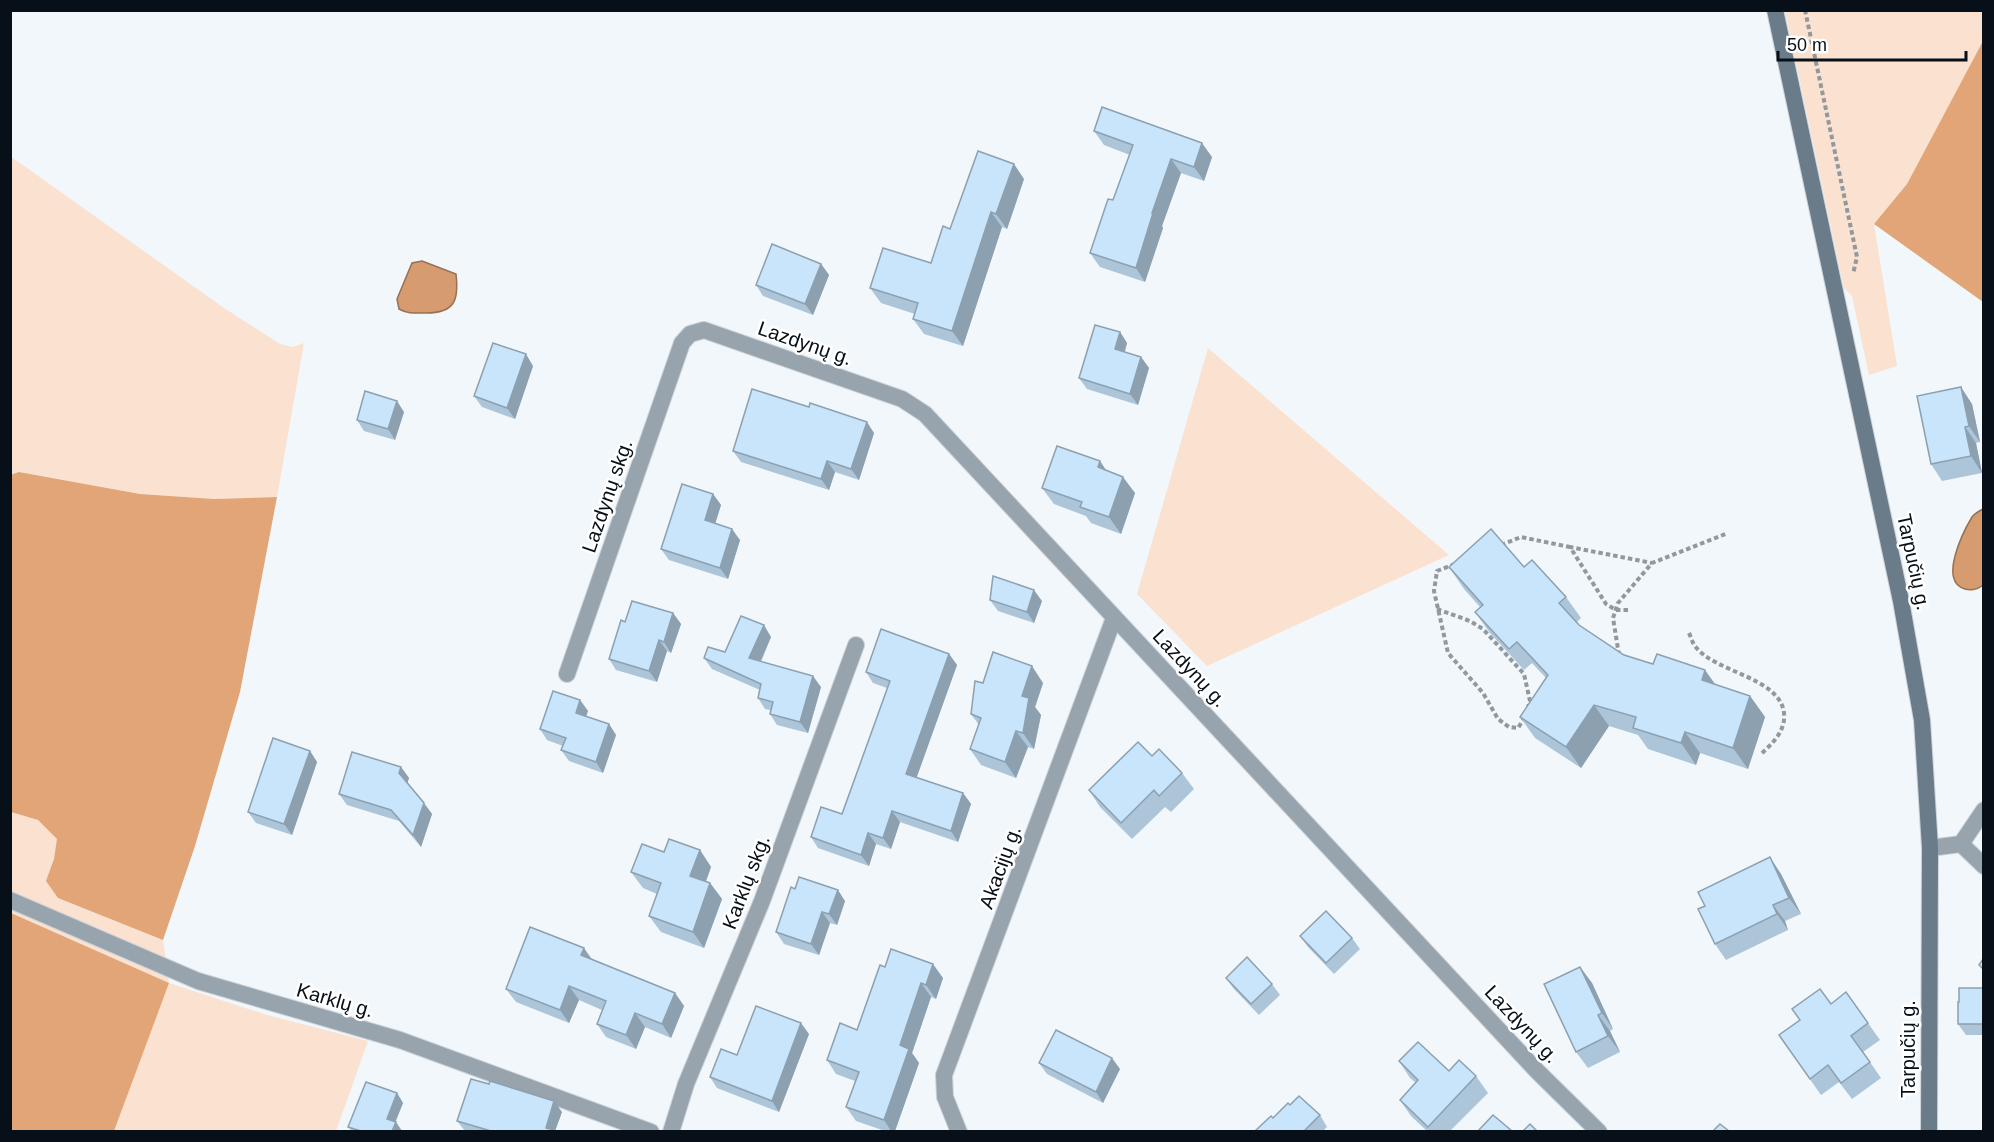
<svg xmlns="http://www.w3.org/2000/svg" width="1994" height="1142" font-family="Arial,sans-serif">
<style>
.green{fill:#fbe1cf}
.forest{fill:#e1a577}
.water{fill:#d69b6e;stroke:#987154;stroke-width:1.5}
.lines{fill:none;stroke-linecap:round;stroke-linejoin:round}
.minor-casing{stroke:#ccd2d7;stroke-width:18}
.secondary-casing{stroke:#ccd2d7;stroke-width:18}
.path{stroke:#91989e;stroke-width:4;stroke-dasharray:4.5 3;stroke-linecap:butt}
.minor{stroke:#97a3ad;stroke-width:16}
.secondary{stroke:#6a7b89;stroke-width:16}
.wall{fill:#acc5d9}
.shaded-wall{fill:#8ca0b0}
.building{fill:#c8e5fc;stroke:#8ca0b0;stroke-width:1.5}
.labels{text-anchor:middle;dominant-baseline:central;stroke-width:5;stroke-linejoin:round;paint-order:stroke}
.street-label{font-size:20px;fill:#071018;stroke:#fff}
</style>
<rect width="100%" height="100%" fill="#f1f7fb"/>
<g class="green">
<polygon points="1785,11 1983,11 1983,41 1907,184 1874,224 1897,366 1869,375 1852,296 1844,288"/>
<polygon points="10,156 224,308 280,344 293,347 304,343 277,497 214,499 140,494 20,472 11,475"/>
<polygon points="1208,348 1449,555 1207,666 1137,594"/>
<polygon points="11,812 38,820 58,840 54,859 58,898 163,940 169,983 267,1015 368,1041 336,1131 114,1131 168,983 11,913"/>
</g>
<g class="forest">
<polygon points="1983,41 1983,302 1874,224 1907,184"/>
<polygon points="19,472 140,494 214,499 277,497 240,692 195,846 163,940 58,898 46,881 54,859 57,839 38,820 11,812 10,475"/>
<polygon points="11,913 169,983 114,1131 11,1131"/>
</g>
<g class="water">
<path d="M422,261L456,274C459,300 455,313 426,313C415,313 408,314 399,309L397,299L412,263Z"/>
<path d="M1983,509V585C1978,589 1972,591 1965,589C1938,582 1963,532 1972,517C1975,513 1979,511 1983,509Z"/>
</g>
<g class="lines">
<defs>
<g id="minor">
<polyline points="567,674 682,343 690,334 704,330 902,399 925,414 1537,1071 1599,1132"/>
<polyline points="1961,844 1984,810"/>
<polyline points="1930,848 1961,844 1984,866"/>
<polyline points="10,900 198,981 400,1040 651,1132"/>
<polyline points="671,1132 686,1084 762,901 856,645"/>
<polyline points="959,1132 945,1097 944,1075 1114,618"/>
</g>
<polyline id="secondary" points="1775,10 1901,601 1922,720 1930,848 1929,1132"/>
</defs>
<use href="#minor" class="minor-casing"/>
<use href="#secondary" class="secondary-casing"/>
<g class="path">
<polyline points="1805,10 1857,257 1853,274"/>
<polyline points="1501,545 1521,537 1570,547"/>
<polyline points="1455,564 1437,571 1434,591 1448,653 1483,693 1498,719 1509,727 1518,728 1525,717"/>
<polyline points="1437,609 1470,621 1483,629 1524,674 1530,701 1528,707"/>
<polyline points="1628,610 1616,610 1606,604 1570,547 1652,563"/>
<path d="M1689,633C1691,637 1692,642 1695,646C1713,672 1780,677 1784,713C1786,731 1772,744 1760,755"/>
<polyline points="1619,655 1613,618 1618,603 1652,563 1728,533"/>
</g>
<use href="#minor" class="minor"/>
<use href="#secondary" class="secondary"/>
</g>
<g class="wall">
<polygon points="1094,131 1212,157 1204,181 1181,173 1162,226 1163,228 1145,282 1100,267 1090,253 1113,200 1130,155 1104,145"/>
<polygon points="1024,179 1007,229 1002,227 963,346 924,334 913,319 915,314 881,303 870,288 931,263"/>
<polygon points="821,264 829,275 813,315 763,296 756,285"/>
<polygon points="1120,332 1127,343 1125,352 1141,357 1149,368 1138,405 1087,389 1079,378"/>
<polygon points="533,366 515,419 482,407 474,396"/>
<polygon points="1972,404 1980,442 1976,443 1982,473 1942,481 1931,464"/>
<polygon points="404,412 395,440 364,431 357,420"/>
<polygon points="874,433 859,480 835,472 829,490 741,462 733,451"/>
<polygon points="1100,461 1106,470 1135,493 1121,534 1091,523 1086,516 1054,504 1042,488"/>
<polygon points="713,494 721,505 715,523 740,540 728,579 669,560 661,549"/>
<polygon points="1449,567 1524,567 1566,597 1581,618 1577,622 1579,625 1624,655 1750,696 1765,717 1748,769 1700,753 1696,765 1648,749 1638,735 1609,726 1581,768 1535,738 1520,717 1546,678 1532,663 1524,670 1490,633 1475,612 1480,607 1464,589"/>
<polygon points="990,600 1042,601 1034,623 998,611"/>
<polygon points="673,613 681,624 671,653 667,651 657,682 616,670 609,659 625,622"/>
<polygon points="771,637 761,662 821,687 808,733 777,725 770,714 770,710 765,709 758,698 760,690 712,669 704,658"/>
<polygon points="949,654 957,665 916,777 963,793 971,804 958,842 900,822 891,849 876,844 869,866 818,848 811,837 842,814 887,688 873,683 866,672"/>
<polygon points="983,683 1043,683 1035,707 1041,715 1034,749 1028,747 1016,778 981,765 970,749 979,725 971,714"/>
<polygon points="580,700 588,711 586,717 609,724 616,735 603,773 569,761 561,750 563,746 547,740 540,729"/>
<polygon points="310,751 317,762 292,835 256,823 248,812"/>
<polygon points="401,767 409,778 407,783 432,814 421,847 399,821 347,805 339,794"/>
<polygon points="1182,773 1194,789 1171,812 1165,807 1132,839 1100,807 1089,790"/>
<polygon points="700,850 711,867 706,881 710,883 722,899 704,948 661,932 649,916 657,894 643,888 631,872 664,852"/>
<polygon points="1781,874 1801,914 1785,921 1788,930 1726,960 1715,944"/>
<polygon points="845,901 837,925 830,923 819,955 784,944 776,932"/>
<polygon points="1300,936 1352,938 1360,949 1334,974 1308,947"/>
<polygon points="592,959 675,993 684,1006 671,1038 645,1027 636,1049 606,1037 597,1024 602,1010 579,1000 569,1023 516,1002 506,989"/>
<polygon points="885,967 943,978 936,999 931,997 912,1053 919,1063 895,1131 885,1131 856,1121 846,1107 855,1081 836,1074 827,1060 857,1030"/>
<polygon points="1580,967 1592,983 1613,1029 1610,1031 1620,1052 1588,1068 1576,1052"/>
<polygon points="1226,978 1272,984 1280,995 1259,1015 1234,989"/>
<polygon points="1983,988 1983,1035 1966,1035 1958,1024"/>
<polygon points="1846,992 1880,1040 1863,1052 1881,1078 1852,1099 1839,1082 1821,1095 1779,1035 1831,1004"/>
<polygon points="809,1034 779,1112 717,1088 710,1077 737,1055"/>
<polygon points="1399,1061 1476,1076 1488,1093 1450,1131 1427,1131 1411,1116 1400,1100 1416,1083 1410,1078"/>
<polygon points="1039,1063 1120,1069 1103,1103 1047,1074"/>
<polygon points="489,1084 562,1112 555,1131 557,1131 465,1131 457,1121"/>
<polygon points="397,1093 403,1103 395,1122 402,1131 352,1131 348,1127"/>
<polygon points="1290,1105 1320,1115 1327,1127 1323,1131 1255,1131"/>
</g>
<g class="shaded-wall">
<polygon points="1202,143 1212,157 1204,181 1194,167"/>
<polygon points="1171,159 1181,173 1162,226 1163,228 1145,282 1136,268 1152,213"/>
<polygon points="1014,164 1024,179 1007,229 996,214"/>
<polygon points="991,212 1002,227 963,346 952,331"/>
<polygon points="821,264 829,275 813,315 805,304"/>
<polygon points="1120,332 1127,343 1122,360 1115,349"/>
<polygon points="526,354 533,366 515,419 507,408"/>
<polygon points="1141,357 1149,368 1138,405 1130,394"/>
<polygon points="1961,387 1972,404 1980,442 1969,426"/>
<polygon points="397,401 404,412 395,440 388,429"/>
<polygon points="867,422 874,433 859,480 851,469"/>
<polygon points="1965,427 1976,443 1982,473 1971,456"/>
<polygon points="827,461 835,472 829,490 821,479"/>
<polygon points="1100,461 1111,478 1098,467"/>
<polygon points="1123,477 1135,493 1121,534 1109,517"/>
<polygon points="713,494 721,505 713,531 705,520"/>
<polygon points="732,529 740,540 728,579 720,568"/>
<polygon points="1034,590 1042,601 1034,623 1027,612"/>
<polygon points="673,613 681,624 671,653 664,642"/>
<polygon points="764,625 771,637 757,669 749,658"/>
<polygon points="659,640 667,651 657,682 649,671"/>
<polygon points="949,654 957,665 914,785 906,774"/>
<polygon points="1032,666 1043,683 1035,707 1041,715 1034,749 1023,733 1022,696"/>
<polygon points="1705,670 1720,691 1702,680"/>
<polygon points="813,676 821,687 808,733 800,722"/>
<polygon points="1750,696 1765,717 1748,769 1733,748"/>
<polygon points="580,700 588,711 583,724 576,713"/>
<polygon points="1594,705 1609,726 1581,768 1566,747"/>
<polygon points="609,724 616,735 603,773 596,762"/>
<polygon points="1016,731 1028,747 1016,778 1005,762"/>
<polygon points="1685,732 1700,753 1696,765 1681,743"/>
<polygon points="310,751 317,762 292,835 284,824"/>
<polygon points="401,767 409,778 407,784 399,773"/>
<polygon points="963,793 971,804 958,842 951,831"/>
<polygon points="424,803 432,814 421,847 413,835"/>
<polygon points="892,811 900,822 891,849 883,838"/>
<polygon points="868,833 876,844 869,866 861,855"/>
<polygon points="700,850 711,867 702,892 690,876"/>
<polygon points="1770,857 1781,874 1801,914 1789,898"/>
<polygon points="710,883 722,899 704,948 693,932"/>
<polygon points="838,890 845,901 837,925 829,914"/>
<polygon points="1773,905 1785,921 1788,930 1777,914"/>
<polygon points="822,912 830,923 819,955 811,944"/>
<polygon points="584,948 593,961 581,955"/>
<polygon points="933,964 943,978 936,999 926,985"/>
<polygon points="1580,967 1592,983 1613,1029 1602,1013"/>
<polygon points="921,983 931,997 912,1053 919,1063 895,1131 891,1131 884,1120 900,1045"/>
<polygon points="569,986 579,1000 569,1023 560,1010"/>
<polygon points="675,993 684,1006 671,1038 662,1024"/>
<polygon points="635,1013 645,1027 636,1049 626,1035"/>
<polygon points="1598,1015 1610,1031 1620,1052 1608,1036"/>
<polygon points="801,1023 809,1034 779,1112 772,1101"/>
<polygon points="1112,1058 1120,1069 1103,1103 1096,1092"/>
<polygon points="397,1093 403,1103 393,1128 387,1119"/>
<polygon points="554,1101 562,1112 555,1131 546,1128"/>
<polygon points="396,1122 402,1131 392,1131"/>
</g>
<g class="building">
<polygon points="1102,107 1202,143 1194,167 1171,159 1152,213 1153,213 1136,268 1090,253 1108,199 1113,200 1133,145 1094,131"/>
<polygon points="978,151 1014,164 996,214 991,212 952,331 913,319 918,303 870,288 883,248 931,263 943,226 950,229"/>
<polygon points="772,244 821,264 805,304 756,285"/>
<polygon points="1095,325 1120,332 1115,349 1141,357 1130,394 1079,378"/>
<polygon points="493,343 526,354 507,408 474,396"/>
<polygon points="1961,387 1969,426 1965,427 1971,456 1931,464 1917,396"/>
<polygon points="752,389 809,407 810,403 867,422 851,469 827,461 821,479 733,451"/>
<polygon points="365,391 397,401 388,429 357,420"/>
<polygon points="1057,446 1100,461 1098,467 1123,477 1109,517 1080,507 1082,502 1042,488"/>
<polygon points="682,484 713,494 705,520 732,529 720,568 661,549"/>
<polygon points="1491,529 1524,567 1532,560 1566,597 1559,603 1579,625 1624,655 1653,664 1657,654 1705,670 1702,680 1750,696 1733,748 1685,732 1681,743 1633,728 1636,717 1594,705 1566,747 1520,717 1548,675 1517,642 1509,649 1475,612 1483,605 1449,567"/>
<polygon points="993,576 1034,590 1027,612 990,600"/>
<polygon points="632,601 673,613 664,642 659,640 649,671 609,659 621,620 625,622"/>
<polygon points="741,616 764,625 749,658 813,676 800,722 770,714 773,702 758,698 761,684 704,658 708,647 725,652"/>
<polygon points="881,629 949,654 906,774 963,793 951,831 892,811 883,838 868,833 861,855 811,837 821,807 842,814 890,681 866,672"/>
<polygon points="993,652 1032,666 1022,696 1029,698 1023,733 1016,731 1005,762 970,749 981,718 971,714 975,681 983,683"/>
<polygon points="553,691 580,700 576,713 609,724 596,762 561,750 566,738 540,729"/>
<polygon points="273,738 310,751 284,824 248,812"/>
<polygon points="1138,742 1152,756 1159,749 1182,773 1159,796 1154,790 1121,823 1089,790"/>
<polygon points="352,752 401,767 399,773 424,803 413,835 391,810 339,794"/>
<polygon points="669,839 700,850 690,876 710,883 693,932 649,916 661,883 631,872 642,844 664,852"/>
<polygon points="1770,857 1789,898 1773,905 1777,914 1715,944 1698,909 1705,906 1698,892"/>
<polygon points="799,877 838,890 829,914 822,912 811,944 776,932 791,887 795,889"/>
<polygon points="1326,911 1352,938 1326,963 1300,936"/>
<polygon points="530,927 584,948 581,955 675,993 662,1024 635,1013 626,1035 597,1024 606,1001 569,986 560,1010 506,989"/>
<polygon points="891,949 933,964 926,985 921,983 900,1045 909,1049 884,1120 846,1107 859,1072 827,1060 840,1023 857,1030 880,965 885,967"/>
<polygon points="1247,957 1272,984 1251,1004 1226,978"/>
<polygon points="1983,959 1983,969 1979,965"/>
<polygon points="1580,967 1602,1013 1598,1015 1608,1036 1576,1052 1544,984"/>
<polygon points="1959,988 1983,988 1983,1024 1958,1024 1958,1002 1959,1002"/>
<polygon points="1820,989 1831,1004 1846,992 1868,1023 1851,1036 1870,1062 1841,1083 1828,1065 1810,1079 1779,1035 1800,1020 1792,1009"/>
<polygon points="756,1006 801,1023 772,1101 710,1077 721,1049 737,1055"/>
<polygon points="1056,1030 1112,1058 1096,1092 1039,1063"/>
<polygon points="1418,1042 1449,1071 1459,1060 1476,1076 1428,1127 1400,1100 1418,1080 1399,1061"/>
<polygon points="471,1079 489,1084 490,1081 554,1101 546,1128 557,1131 491,1131 457,1121"/>
<polygon points="366,1082 397,1093 387,1119 396,1122 392,1131 361,1131 348,1127"/>
<polygon points="1299,1096 1320,1115 1304,1131 1255,1131 1271,1116 1273,1118 1288,1103 1290,1105"/>
<polygon points="1493,1115 1512,1131 1478,1131"/>
<polygon points="1530,1124 1537,1131 1523,1131"/>
<polygon points="1720,1124 1729,1131 1713,1131"/>
</g>
<g class="labels">
<g class="street-label">
<text transform="translate(805 343) rotate(19)">Lazdynų g.</text>
<text transform="translate(607 496) rotate(-71)">Lazdynų skg.</text>
<text transform="translate(1914 562) rotate(78)">Tarpučių g.</text>
<text transform="translate(1190 668) rotate(47)">Lazdynų g.</text>
<text transform="translate(1000 867) rotate(-70)">Akacijų g.</text>
<text transform="translate(746 882) rotate(-69)">Karklų skg.</text>
<text transform="translate(335 1000) rotate(16)">Karklų g.</text>
<text transform="translate(1522 1024) rotate(47)">Lazdynų g.</text>
<text transform="translate(1908 1049) rotate(-90)">Tarpučių g.</text>
</g>
</g>
<rect width="1994" height="1142" fill="none" stroke="#071018" stroke-width="24"/>
<path d="M1778 51v9h188v-9" fill="none" stroke="#071018" stroke-width="3"/>
<text x="1787" y="51" font-size="18" fill="#071018" stroke="#ffffff" stroke-width="4.5" paint-order="stroke">50 m</text>
</svg>
